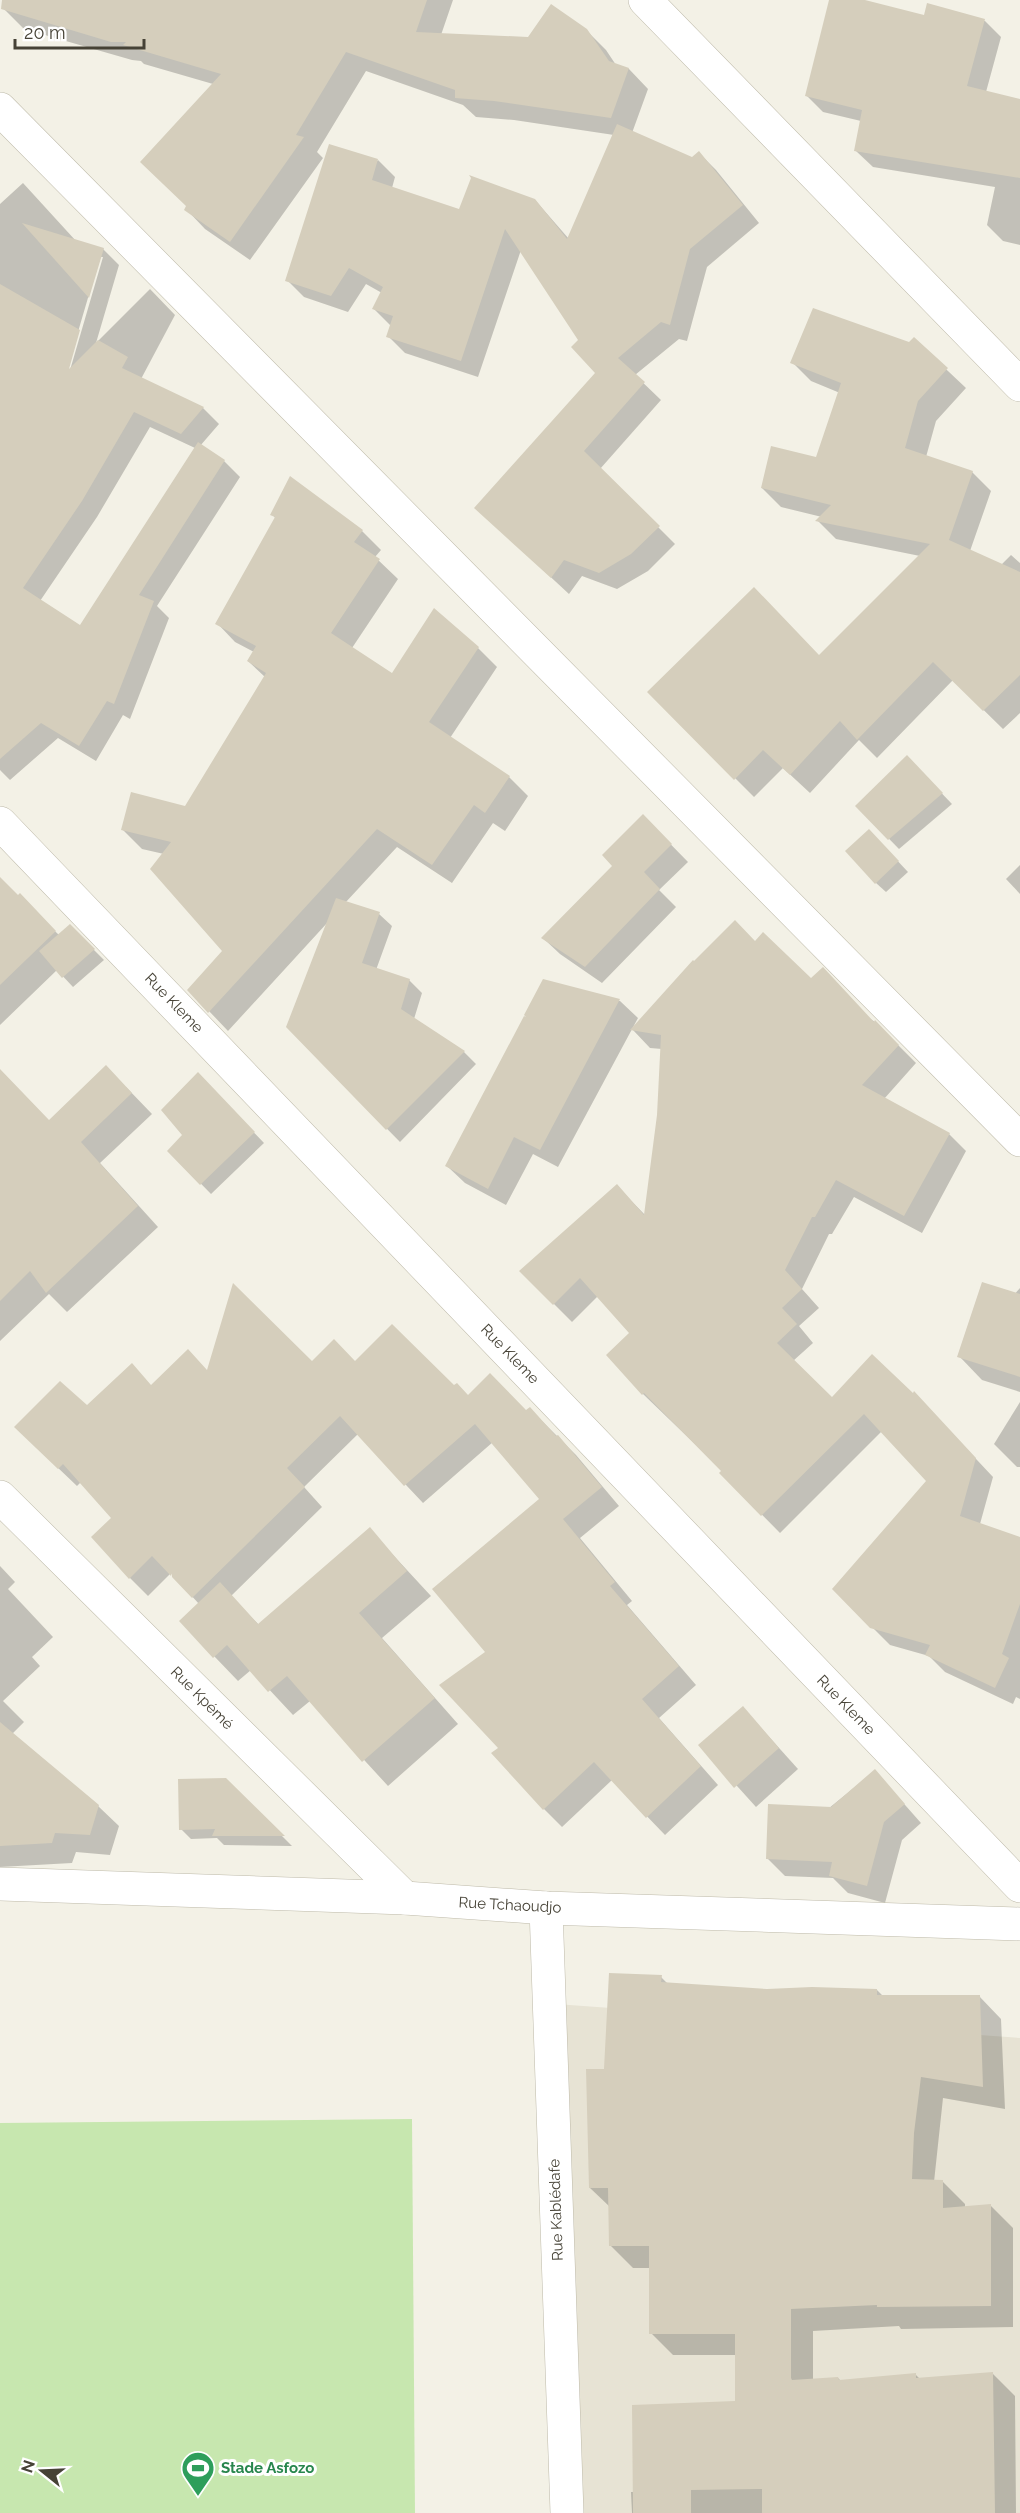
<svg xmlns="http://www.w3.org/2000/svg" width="1020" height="2513" font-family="Raleway,sans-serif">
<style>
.residential{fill:#e7e3d4}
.green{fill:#c7e7af}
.shadow{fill:#0003;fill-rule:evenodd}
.building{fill:#d5cebc}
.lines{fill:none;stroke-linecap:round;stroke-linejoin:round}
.minor-casing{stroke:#bebaa9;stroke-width:34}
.minor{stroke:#fff;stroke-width:33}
.labels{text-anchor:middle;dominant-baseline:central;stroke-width:6;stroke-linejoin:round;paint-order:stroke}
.street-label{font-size:15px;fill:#464236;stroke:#fff}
.leisure-label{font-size:15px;font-weight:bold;fill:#27864d;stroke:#fff;text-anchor:start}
</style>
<rect width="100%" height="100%" fill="#f3f1e6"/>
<polygon class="residential" points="556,2004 1020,2038 1020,2513 550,2513"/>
<polygon class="green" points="412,2119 415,2513 0,2513 0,2123"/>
<g class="shadow">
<polygon points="4,0 453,0 441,35 529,39 586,30 606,50 616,65 629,69 648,89 632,133 692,159 699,153 716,170 759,223 707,267 687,341 679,339 635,375 661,400 600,469 675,544 648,571 617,589 582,576 569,594 476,508 597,373 580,340 521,250 478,377 405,353 388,336 391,326 374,309 382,293 366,284 348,312 304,297 287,280 378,160 395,177 392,188 460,211 535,200 569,239 614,135 514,120 476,117 463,105 366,71 317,152 323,158 250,260 205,229 186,209 213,84 144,64 141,61 132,60 24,29 4,9"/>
<polygon points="830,0 859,0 925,17 928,4 985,21 1001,37 986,92 1020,101 1020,245 1003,241 987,225 995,187 873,167 856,151 861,121 823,112 806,95"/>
<path d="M23,183L76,241L103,249L119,265L96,343L150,289L175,315L141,379L203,408L219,424L200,446L224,461L240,477L157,606L169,618L130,719L123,715L96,761L58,738L10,780L0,770V204ZM100,257H103L68,377L65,376ZM150,427L195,448L81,627L40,601L97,517Z"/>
<polygon points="914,339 966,388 936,421 926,457 972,472 991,491 970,551 1001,565 1011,555 1020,563 1020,713 1003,729 953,680 877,758 859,740 810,793 783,768 754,797 649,692 819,657 920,556 836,539 818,521 822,517 781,507 762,488 817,459 840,393 811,381 792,362 909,344"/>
<polygon points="272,514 362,531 381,550 375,557 398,579 352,648 392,675 478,648 497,667 450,738 509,777 528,796 505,831 493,823 452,883 397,847 345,903 379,914 392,926 376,970 409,980 422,993 414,1019 464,1052 476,1064 400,1142 287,1027 328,922 228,1031 189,990 224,951 164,854 142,849 123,830 186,807 265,677 248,661 254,652 235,642 217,623 276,519"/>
<polygon points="907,757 952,804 899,849 857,806"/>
<polygon points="643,816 688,862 659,890 676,907 602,983 560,954 543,938 615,866"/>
<polygon points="879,841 908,872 886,892 876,883"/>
<polygon points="1020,865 1020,894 1006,879"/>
<polygon points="0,879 59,935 70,926 104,960 73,987 57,970 0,1025"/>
<polygon points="755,943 875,1022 916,1063 884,1099 949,1134 966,1151 922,1233 854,1197 832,1234 829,1234 802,1289 819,1308 799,1326 813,1343 793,1361 832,1399 931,1411 993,1477 980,1524 1020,1539 1020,1699 1016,1697 1013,1704 945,1672 929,1656 890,1645 834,1589 928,1481 882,1431 780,1533 721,1473 723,1471 643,1394 631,1333 598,1296 572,1322 521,1271 617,1186 646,1216 658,1115 662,1049 650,1048 633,1030"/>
<polygon points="544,981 620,1001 638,1018 558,1167 533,1154 506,1205 465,1183 447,1166 532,1020"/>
<polygon points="198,1074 264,1143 211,1194 169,1151 184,1136"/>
<polygon points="126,1087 152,1114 100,1163 158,1227 67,1312 49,1294 0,1341 0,1095 49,1122"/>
<polygon points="1020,1288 1020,1392 982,1380 959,1356"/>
<polygon points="312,1363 355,1363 454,1387 469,1396 526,1412 530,1409 576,1455 619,1506 580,1538 632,1601 627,1605 696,1685 659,1718 718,1785 665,1835 612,1780 562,1827 544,1809 500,1748 488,1652 542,1500 493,1442 423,1503 358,1434 304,1487 322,1507 231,1596 259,1625 369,1529 431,1596 382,1638 458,1724 388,1786 310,1701 293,1715 251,1670 238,1681 214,1656 199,1604 171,1573 148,1596 130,1578 114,1518 81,1482 77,1486 34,1445 87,1407 152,1386 208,1372"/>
<polygon points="1020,1402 1020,1467 1017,1467 994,1444"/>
<polygon points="0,1566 15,1582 8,1589 53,1637 32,1657 40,1666 3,1701 24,1722 12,1734 98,1806 119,1826 110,1855 76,1852 72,1863 0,1867"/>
<polygon points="743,1708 798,1769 756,1807 700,1745"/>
<polygon points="875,1771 921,1823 902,1840 885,1903 848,1893 833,1878 785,1876 767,1858"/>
<polygon points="225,1779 292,1846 224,1845 217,1838 191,1839 181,1829"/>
<polygon points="661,1977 668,1984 767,1991 877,1990 883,1996 979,1996 1001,2019 1005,2109 943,2098 934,2182 943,2182 965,2204 965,2208 991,2206 1013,2228 1013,2327 901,2329 899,2326 813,2331 813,2380 838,2378 841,2381 915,2374 920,2379 993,2374 1015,2396 1016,2513 632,2513 631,2492 634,2492 736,2403 736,2355 673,2355 651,2333 650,2268 633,2268 611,2246 610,2207 590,2188 606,2070"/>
</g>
<g class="building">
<polygon points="2,0 427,0 416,32 528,37 551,4 587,29 609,61 629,68 611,118 494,101 455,98 455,90 346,52 296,135 304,137 230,242 184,210 186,206 140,162 221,74 123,45 126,42 111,42 1,9"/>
<polygon points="829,0 865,0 924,15 927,3 985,19 967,86 1020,99 1020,178 854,151 862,110 805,96"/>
<polygon points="617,124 692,157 699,151 743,205 690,249 670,325 661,322 618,358 645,382 584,451 660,526 631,554 599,573 564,560 551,578 474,508 595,373 571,347 578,340 505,229 461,361 386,337 393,316 372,309 383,287 349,268 331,296 285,281 329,144 378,159 372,180 459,209 471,178 469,175 535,199 567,239"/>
<polygon points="22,223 104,248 89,298"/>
<polygon points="0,284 80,330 69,369 98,340 128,357 122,368 204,407 181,434 134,412 82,501 23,588 80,625 198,442 225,460 139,595 154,601 114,704 107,701 79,746 41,723 0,759"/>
<polygon points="813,308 909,342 914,337 948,368 918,401 905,448 973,471 949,540 1020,572 1020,675 983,711 933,662 857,740 840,721 790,775 763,750 734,780 647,692 754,587 819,655 930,544 815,521 831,505 761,488 771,446 816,457 841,383 790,363"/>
<polygon points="290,476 363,530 354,542 380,559 331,633 392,673 434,608 479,647 429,722 510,776 485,813 474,805 432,865 377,829 208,1013 187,990 222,951 150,869 171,842 121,830 131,792 185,806 266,673 247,661 256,646 215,624 275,517 270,515"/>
<polygon points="907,755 943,793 888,840 855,806"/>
<polygon points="643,814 672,844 644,872 660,889 585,967 541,938 612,866 602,855"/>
<polygon points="869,829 899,861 875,884 845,851"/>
<polygon points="0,877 18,895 20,893 56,931 0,985"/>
<polygon points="336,898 380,912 362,963 410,979 401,1009 465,1051 386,1130 286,1027"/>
<polygon points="735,920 755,941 763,932 811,978 823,967 874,1022 875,1020 899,1045 862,1085 950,1133 904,1216 836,1180 815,1217 812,1217 785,1270 802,1289 782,1308 797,1324 777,1343 832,1397 872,1354 913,1393 914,1391 976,1458 960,1516 1020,1537 1020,1604 1002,1654 1009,1658 995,1688 925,1655 930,1645 870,1628 832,1589 926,1481 864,1414 761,1516 719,1473 721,1471 644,1393 642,1395 606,1355 629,1333 580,1278 553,1305 519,1271 617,1184 644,1215 657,1115 661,1035 630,1030 693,960 694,961"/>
<polygon points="70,924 95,949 62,978 39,951"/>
<polygon points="543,979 620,999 540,1150 514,1137 488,1189 445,1166 524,1016 526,1017 524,1015"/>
<polygon points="106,1065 132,1093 81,1142 138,1206 46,1293 30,1271 0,1301 0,1069 49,1120"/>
<polygon points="198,1072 255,1132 200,1185 167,1151 182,1135 161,1110"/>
<polygon points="982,1282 1020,1294 1020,1377 957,1357"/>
<polygon points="233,1283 312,1361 334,1339 355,1361 392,1324 454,1385 457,1383 468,1395 490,1373 526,1410 530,1407 556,1436 558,1435 602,1487 563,1519 615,1582 610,1586 679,1666 642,1699 701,1766 646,1818 594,1762 543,1810 491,1753 498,1748 439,1685 485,1652 432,1589 539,1499 475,1424 404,1486 340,1416 287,1468 305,1487 192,1598 172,1577 172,1573 171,1576 152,1556 129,1579 91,1537 111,1518 63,1464 58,1469 14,1427 60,1381 87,1405 132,1363 151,1385 188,1349 207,1370"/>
<polygon points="370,1527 407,1571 359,1613 435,1698 362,1762 287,1676 268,1692 227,1645 213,1658 179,1621 220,1582 258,1624"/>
<polygon points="743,1706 779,1748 734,1788 698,1745"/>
<polygon points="0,1722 99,1805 90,1835 55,1833 52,1843 0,1846"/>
<polygon points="875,1769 905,1804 884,1822 867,1886 829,1876 832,1862 766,1859 768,1804 831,1807"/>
<polygon points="226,1778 285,1836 212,1836 215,1829 179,1830 178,1779"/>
<polygon points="609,1973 662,1975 661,1982 767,1989 812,1987 877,1989 877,1995 980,1995 983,2087 921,2077 914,2133 912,2179 943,2180 943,2208 991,2204 991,2306 877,2307 877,2305 791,2309 791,2378 792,2380 838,2377 839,2380 916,2373 916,2378 993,2372 995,2513 762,2513 762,2489 691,2490 691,2513 633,2513 632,2405 735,2401 735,2334 649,2334 649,2246 609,2246 608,2188 589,2188 586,2069 604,2069"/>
</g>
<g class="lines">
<defs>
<g id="minor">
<polyline points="645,0 1020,385"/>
<polyline points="0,109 1020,1140"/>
<polyline points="0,823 1020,1886"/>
<polyline points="0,1497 405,1898"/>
<polyline points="0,1884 405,1898 546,1908 1020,1924"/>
<polyline points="546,1908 567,2513"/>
</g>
</defs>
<use href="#minor" class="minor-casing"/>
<use href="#minor" class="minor"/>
</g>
<defs>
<symbol id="stadium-pin" viewBox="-11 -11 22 30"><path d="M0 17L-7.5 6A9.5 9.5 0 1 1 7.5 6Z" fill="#2e9e5b" stroke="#fff"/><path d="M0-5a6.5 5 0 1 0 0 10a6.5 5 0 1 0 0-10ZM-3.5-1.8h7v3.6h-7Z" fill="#fff"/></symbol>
</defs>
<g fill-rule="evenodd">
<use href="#stadium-pin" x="179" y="2449" width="38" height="52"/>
</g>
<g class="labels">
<g class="street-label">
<text transform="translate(174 1003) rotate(46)">Rue Kleme</text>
<text transform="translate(510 1354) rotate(46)">Rue Kleme</text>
<text transform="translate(202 1698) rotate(45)">Rue Kpémé</text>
<text transform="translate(846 1705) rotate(46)">Rue Kleme</text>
<text transform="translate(510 1905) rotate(3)">Rue Tchaoudjo</text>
<text transform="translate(556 2210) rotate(-92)">Rue Kablédafe</text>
</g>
<g class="leisure-label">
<text x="221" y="2468">Stade Asfozo</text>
</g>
</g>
<g transform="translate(42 2471) rotate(288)" stroke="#ffffff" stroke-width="4.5" paint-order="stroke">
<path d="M0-4.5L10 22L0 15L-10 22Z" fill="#464236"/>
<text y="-9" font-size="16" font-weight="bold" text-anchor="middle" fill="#464236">N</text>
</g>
<path d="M15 39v9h129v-9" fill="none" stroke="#464236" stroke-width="3"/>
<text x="24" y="39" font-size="18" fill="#464236" stroke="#ffffff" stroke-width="4.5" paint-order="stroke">20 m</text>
</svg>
